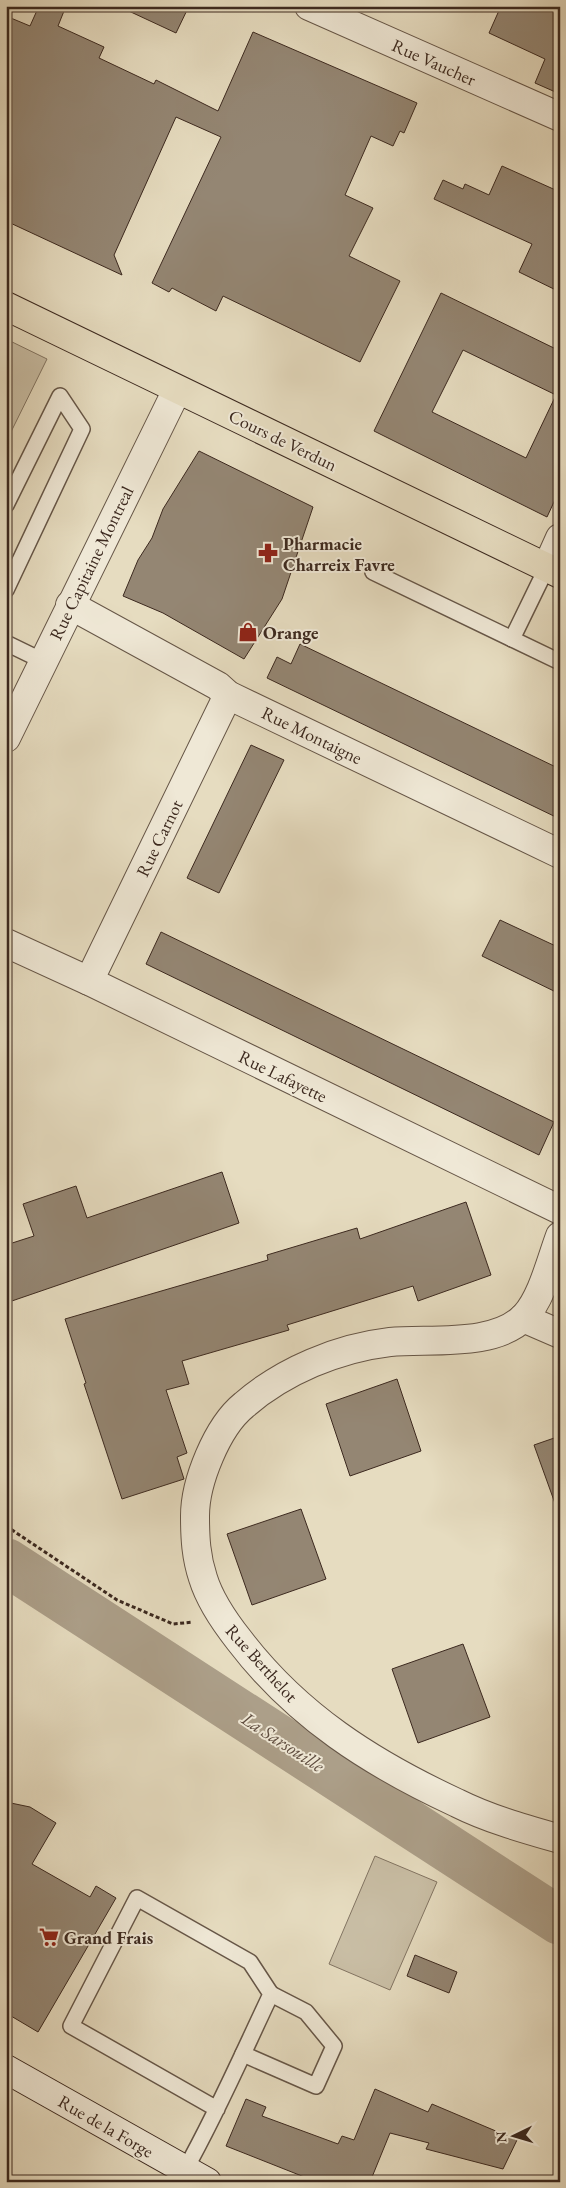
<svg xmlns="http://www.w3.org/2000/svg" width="566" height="2188" font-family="'EB Garamond',serif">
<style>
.green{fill:#c9bea5;stroke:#827462}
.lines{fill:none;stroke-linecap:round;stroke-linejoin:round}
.river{stroke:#ac9f89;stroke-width:48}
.building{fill:#948673;stroke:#3c291f;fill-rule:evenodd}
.service-casing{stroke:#665647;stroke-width:18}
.minor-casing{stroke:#665647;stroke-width:30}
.secondary-casing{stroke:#3c291f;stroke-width:30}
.primary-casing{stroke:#3c291f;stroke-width:30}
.path{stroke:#3c291f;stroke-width:3;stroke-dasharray:4 2.5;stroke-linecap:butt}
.service{stroke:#efe8d6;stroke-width:15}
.minor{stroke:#efe8d6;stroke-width:28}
.secondary{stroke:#efe8d6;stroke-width:28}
.primary{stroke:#e6dcc0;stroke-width:28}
.labels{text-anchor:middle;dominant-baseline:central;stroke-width:4;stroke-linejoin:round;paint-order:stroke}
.street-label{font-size:18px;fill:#3c291f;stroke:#efe8d6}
.poi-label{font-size:18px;font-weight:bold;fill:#3c291f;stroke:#efe8d6;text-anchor:start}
.water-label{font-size:19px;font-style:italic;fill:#5e4c3f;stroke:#efe8d6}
</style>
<rect width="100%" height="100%" fill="#e6dcc0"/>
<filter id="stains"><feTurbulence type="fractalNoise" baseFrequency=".004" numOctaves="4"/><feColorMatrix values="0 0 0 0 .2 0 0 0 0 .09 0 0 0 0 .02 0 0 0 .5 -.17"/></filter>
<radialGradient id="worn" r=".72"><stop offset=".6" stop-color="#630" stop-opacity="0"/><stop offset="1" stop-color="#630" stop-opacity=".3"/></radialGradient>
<g class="green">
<polygon points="6,339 47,359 6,442"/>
<polygon points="375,1856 437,1882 390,1990 329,1964"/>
</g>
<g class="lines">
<polyline class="river" points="6,1562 560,1921"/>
</g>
<g class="building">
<polygon points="39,6 66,6 58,26 104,47 99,58 154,84 156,80 218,111 253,32 417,103 404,133 400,131 393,146 371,136 345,195 373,208 349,256 400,281 360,362 223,296 216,311 172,288 169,292 152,283 221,137 176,117 114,255 122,275 6,221 6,16 30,26"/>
<polygon points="118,6 189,6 176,33"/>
<polygon points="501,6 560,6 560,94 535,83 545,59 489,33"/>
<polygon points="502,166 560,192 560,292 519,272 532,244 434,199 443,180 463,189 465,184 489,195"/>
<path d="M441,293L560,351V489L547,517L374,431ZM463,350L556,395L526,458L432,412Z"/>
<polygon points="199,451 313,507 282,599 244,659 163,613 123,596 138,560 152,538 163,509"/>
<polygon points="300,644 560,769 560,819 267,678 277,657 291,664"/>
<polygon points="251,745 284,760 219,893 187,878"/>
<polygon points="500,920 560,948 560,994 482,956"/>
<polygon points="161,932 554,1122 539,1155 146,964"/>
<polygon points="222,1172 239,1223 6,1303 6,1245 34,1236 23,1204 76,1186 87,1218"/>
<polygon points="466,1202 491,1275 418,1301 413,1286 287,1325 289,1330 182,1361 189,1384 166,1390 187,1453 177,1457 184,1479 122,1499 84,1384 86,1383 65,1319 268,1260 267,1255 357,1228 360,1239"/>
<polygon points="397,1379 421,1451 350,1476 326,1404"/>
<polygon points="560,1436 560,1509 557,1509 534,1445"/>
<polygon points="301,1509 326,1579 252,1605 227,1534"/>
<polygon points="463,1644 490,1717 418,1743 392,1669"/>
<polygon points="6,1802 30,1807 56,1823 32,1864 90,1897 96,1886 116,1898 38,2032 6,2013"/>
<polygon points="415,1955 457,1972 449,1993 407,1976"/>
<polygon points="375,2089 428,2112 432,2104 517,2140 503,2169 426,2149 429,2143 390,2133 370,2182 317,2182 226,2146 246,2099 266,2107 262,2116 338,2144 342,2136 354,2140"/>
</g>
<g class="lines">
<defs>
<g id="service">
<polyline points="6,505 60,396 82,429 6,590"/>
<polyline points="373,572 560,662"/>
<polyline points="512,639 547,567"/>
<polyline points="6,643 43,661"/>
<polyline points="243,2054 316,2086 334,2046 306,2012 271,1994"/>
<path d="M185,2170C217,2113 243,2053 271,1994L250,1962L137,1898L71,2026L217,2109"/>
</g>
<g id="minor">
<polyline points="309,6 560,117"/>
<polyline points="547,567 560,538"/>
<polyline points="70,605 218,686 228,695 560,854"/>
<polyline points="6,738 177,390"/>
<polyline points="6,943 89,981 560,1210"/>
<polyline points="89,981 228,695"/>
<path d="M560,1236C551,1260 542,1298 525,1316C495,1348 429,1338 390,1342C338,1348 283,1371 244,1405C217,1427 195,1482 195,1516C195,1538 196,1557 203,1578C210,1601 224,1621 239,1640C297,1716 371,1763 457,1803C489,1819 525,1829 560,1839"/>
<polyline points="523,1318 560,1334"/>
</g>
<polyline id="secondary" points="6,2069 207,2182"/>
<polyline id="primary" points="6,306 560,574"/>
</defs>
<use href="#service" class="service-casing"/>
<use href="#minor" class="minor-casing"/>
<use href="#secondary" class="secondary-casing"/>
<use href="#primary" class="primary-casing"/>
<polyline class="path" points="6,1526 117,1600 173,1624 193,1622"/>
<use href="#service" class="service"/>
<use href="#minor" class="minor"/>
<use href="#secondary" class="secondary"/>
<use href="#primary" class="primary"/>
</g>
<defs>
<symbol id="pharmacy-bare" viewBox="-9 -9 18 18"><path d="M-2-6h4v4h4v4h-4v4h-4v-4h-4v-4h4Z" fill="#8f2418" stroke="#efe8d6" stroke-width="2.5" paint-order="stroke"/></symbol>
<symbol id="shop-bare" viewBox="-9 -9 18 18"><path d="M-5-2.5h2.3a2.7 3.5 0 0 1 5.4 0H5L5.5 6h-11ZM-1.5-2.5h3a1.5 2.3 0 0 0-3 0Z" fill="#8f2418" stroke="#efe8d6" stroke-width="2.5" paint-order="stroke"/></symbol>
<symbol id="supermarket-bare" viewBox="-9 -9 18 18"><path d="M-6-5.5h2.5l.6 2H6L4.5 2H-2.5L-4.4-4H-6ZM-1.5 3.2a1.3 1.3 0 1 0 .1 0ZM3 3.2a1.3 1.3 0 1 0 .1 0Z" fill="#8f2418" stroke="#efe8d6" stroke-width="2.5" paint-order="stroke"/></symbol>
</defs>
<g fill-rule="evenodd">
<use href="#pharmacy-bare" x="254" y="539" width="28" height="28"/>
<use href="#shop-bare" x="234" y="618" width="28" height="28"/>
<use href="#supermarket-bare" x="35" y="1923" width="28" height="28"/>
</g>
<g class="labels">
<g class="street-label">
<text transform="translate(434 62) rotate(24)">Rue Vaucher</text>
<text transform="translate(283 440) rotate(26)">Cours de Verdun</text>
<text transform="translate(91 563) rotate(-64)">Rue Capitaine Montreal</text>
<text transform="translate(312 735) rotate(26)">Rue Montaigne</text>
<text transform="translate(159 838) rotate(-64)">Rue Carnot</text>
<text transform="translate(283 1076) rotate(26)">Rue Lafayette</text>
<text transform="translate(262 1663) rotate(48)">Rue Berthelot</text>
<text transform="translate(106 2126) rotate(30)">Rue de la Forge</text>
</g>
<g class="poi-label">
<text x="283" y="543">Pharmacie<tspan x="283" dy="21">Charreix Favre</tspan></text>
<text x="263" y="632">Orange</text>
<text x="64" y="1937">Grand Frais</text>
</g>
<g class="water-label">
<text transform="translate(283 1742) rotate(33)">La Sarsouille</text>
</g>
</g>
<rect width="566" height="2188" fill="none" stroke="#e6dcc0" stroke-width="25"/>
<rect x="8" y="8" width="551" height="2173" fill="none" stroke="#3c291f" stroke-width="2.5"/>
<rect x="12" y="12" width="541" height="2163" fill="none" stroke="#3c291f"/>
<g transform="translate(514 2136) rotate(265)" stroke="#efe8d6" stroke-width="4" paint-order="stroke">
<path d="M0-4L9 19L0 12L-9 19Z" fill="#3c291f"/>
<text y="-8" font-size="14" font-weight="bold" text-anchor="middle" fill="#3c291f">N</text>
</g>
<rect width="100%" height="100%" filter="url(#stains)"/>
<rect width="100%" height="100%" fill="url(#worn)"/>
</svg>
